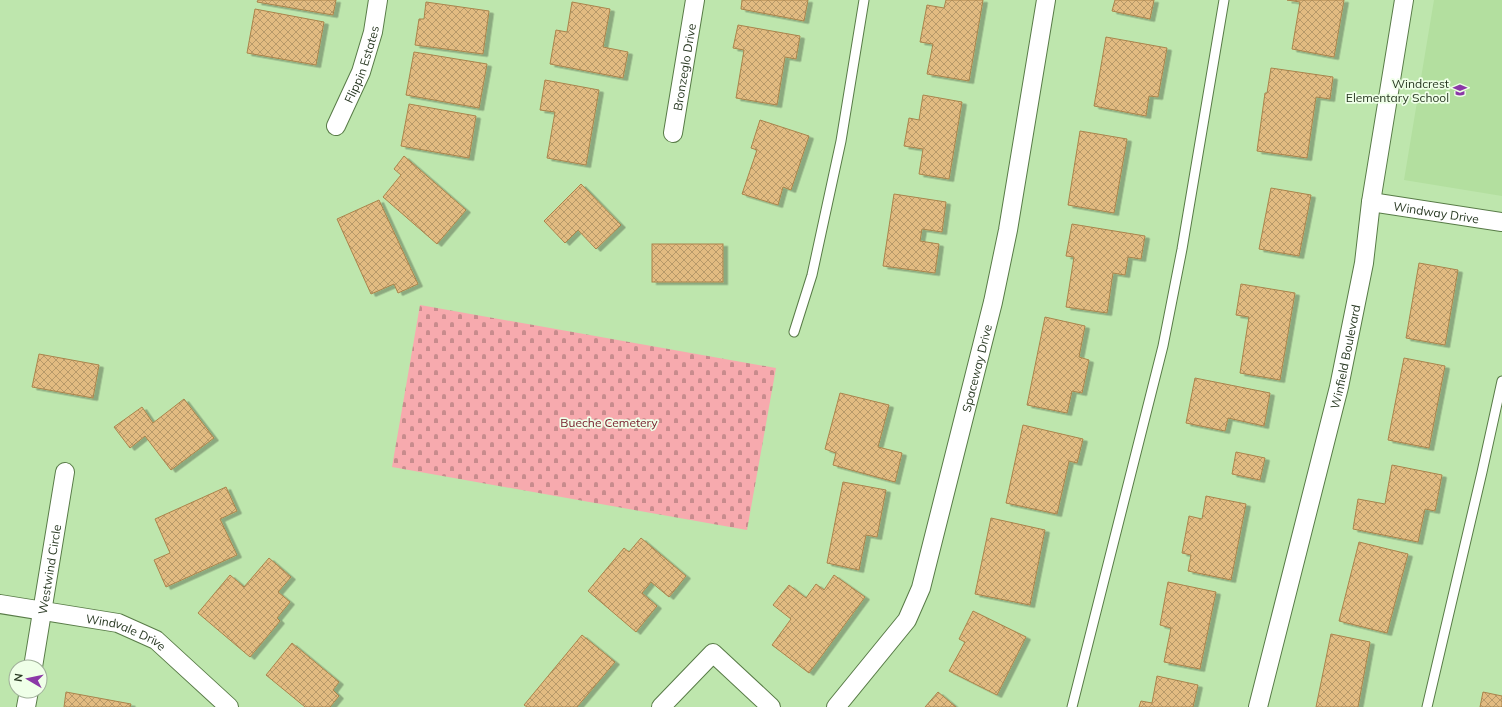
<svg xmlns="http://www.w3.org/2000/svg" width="1502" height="707" font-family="Mulish,sans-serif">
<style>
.built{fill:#b3df9f}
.cemetery{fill:url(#cemetery-stones)}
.building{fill:url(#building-cross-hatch);stroke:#a9844c;filter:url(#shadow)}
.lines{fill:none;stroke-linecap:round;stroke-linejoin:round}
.service-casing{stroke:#587b47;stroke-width:11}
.minor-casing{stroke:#587b47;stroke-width:20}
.service{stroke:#fff;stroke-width:9}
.minor{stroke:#fff;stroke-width:18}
.labels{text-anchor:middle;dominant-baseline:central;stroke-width:3.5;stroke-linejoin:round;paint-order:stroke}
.street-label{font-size:12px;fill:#2a3a24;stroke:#efffe8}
.poi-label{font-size:12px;fill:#2a3a24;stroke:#efffe8;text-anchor:end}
.park-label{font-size:12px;fill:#77212e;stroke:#efffe8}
</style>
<defs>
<pattern id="cemetery-stones" width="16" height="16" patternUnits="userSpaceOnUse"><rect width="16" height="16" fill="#f7aaae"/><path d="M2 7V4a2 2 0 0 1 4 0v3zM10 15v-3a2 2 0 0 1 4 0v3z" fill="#c88b8d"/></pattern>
<pattern id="building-cross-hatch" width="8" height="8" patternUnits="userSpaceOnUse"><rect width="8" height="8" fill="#e2bb81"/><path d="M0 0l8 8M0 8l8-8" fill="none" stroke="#b79969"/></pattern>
<filter id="shadow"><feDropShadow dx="4.5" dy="2.5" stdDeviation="0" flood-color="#0004"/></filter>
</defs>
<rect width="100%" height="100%" fill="#bee6ad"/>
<polygon class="built" points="1434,0 1502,0 1502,196 1404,180"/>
<polygon class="cemetery" points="420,305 776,368 747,530 392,467"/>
<g class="building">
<polygon points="258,0 336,0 333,15 257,2"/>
<polygon points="742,0 808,0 804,21 741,9"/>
<polygon points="946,0 983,0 969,81 927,74 933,44 920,42 927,5 944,8"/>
<polygon points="1115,0 1154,0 1150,19 1112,11"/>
<polygon points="1287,0 1344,0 1334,57 1292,49 1300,2"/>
<polygon points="426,2 489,11 483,54 415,45 419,19 424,19"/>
<polygon points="572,2 610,9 603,47 628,52 623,78 550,64 556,30 567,32"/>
<polygon points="255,9 324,22 316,65 247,53"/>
<polygon points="738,25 800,36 796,59 785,57 777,105 736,98 744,50 733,48"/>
<polygon points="1106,37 1167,48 1158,97 1149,96 1146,116 1094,106"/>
<polygon points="414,52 487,64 479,108 406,95"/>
<polygon points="1271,68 1333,77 1330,99 1316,97 1307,158 1257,151 1265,93 1267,93"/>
<polygon points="545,80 599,90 586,165 547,158 555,112 540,110"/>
<polygon points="923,95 962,102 949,179 919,174 923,149 904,146 909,118 919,120"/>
<polygon points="409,104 476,116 469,158 401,146"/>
<polygon points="760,120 809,136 791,190 783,187 778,205 742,194 757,150 751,148"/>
<polygon points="1080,131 1127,139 1114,213 1068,205"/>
<polygon points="404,156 466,210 437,244 383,197 401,175 394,169"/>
<polygon points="581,184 621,225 596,249 578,230 565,243 544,221"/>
<polygon points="1271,188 1311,195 1299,256 1259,249"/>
<polygon points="894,194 946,202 942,232 922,229 920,241 939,244 935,273 883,266"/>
<polygon points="379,200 418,284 398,293 394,284 371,294 337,219"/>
<polygon points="1072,224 1145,236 1141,259 1128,257 1125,275 1113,273 1107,313 1066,307 1074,257 1066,256"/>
<rect x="652" y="244" width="71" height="38"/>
<polygon points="1419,263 1458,270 1445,345 1406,338"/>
<polygon points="1241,284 1295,293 1280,380 1240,373 1249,317 1236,315"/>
<polygon points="1045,317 1085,326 1079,357 1089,360 1082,393 1072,391 1067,413 1027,405"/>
<polygon points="39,354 99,365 93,398 32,387"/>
<polygon points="1404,358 1445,366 1429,448 1388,440"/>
<polygon points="1195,378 1270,393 1264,426 1228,418 1225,431 1186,423"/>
<polygon points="840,393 889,405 878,447 902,453 895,482 833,465 836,453 825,449"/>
<polygon points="184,399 214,438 171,470 145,436 130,448 114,427 142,407 153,423"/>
<polygon points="1023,425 1083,439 1077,463 1069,461 1057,514 1006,503"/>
<polygon points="1236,452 1265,458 1260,480 1232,474"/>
<polygon points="1392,465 1442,475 1435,511 1425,509 1418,542 1353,529 1358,499 1385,504"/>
<polygon points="843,482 886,490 877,537 866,535 859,570 827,563"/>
<polygon points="226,487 237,511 220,519 237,555 166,587 154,560 170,553 155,519"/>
<polygon points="1206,496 1246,504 1231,580 1188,571 1191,555 1182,553 1189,516 1202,519"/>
<polygon points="991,518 1045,530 1030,605 975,594"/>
<polygon points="641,538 686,576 669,597 651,582 642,593 657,606 636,632 588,591 624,548 629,552"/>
<polygon points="1359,542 1408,554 1387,633 1339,621"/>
<polygon points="269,558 291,577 278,592 290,602 277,618 280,621 250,657 198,613 230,575 244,587"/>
<polygon points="834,575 865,597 809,673 772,645 791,619 773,605 789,585 806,598 816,584 824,590"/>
<polygon points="1168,582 1216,592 1200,669 1164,662 1171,628 1160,625"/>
<polygon points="973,611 1026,637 997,695 949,671 965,642 959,639"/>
<polygon points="1331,634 1370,642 1358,707 1316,707"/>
<polygon points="582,635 615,662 577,707 527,707 524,705"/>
<polygon points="292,643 339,682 333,690 339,696 330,707 305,707 266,675"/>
<polygon points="1157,676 1198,685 1193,707 1139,707 1141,701 1152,703"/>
<polygon points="66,692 131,704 130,707 64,707"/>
<polygon points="938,692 956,707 925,707"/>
<polygon points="1483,692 1502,696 1502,707 1480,707"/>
</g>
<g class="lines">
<defs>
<g id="service">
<polyline points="794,332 812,275 841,141 864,0"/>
<polyline points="1072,707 1163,346 1182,249 1224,0"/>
<polyline points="1427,707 1482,472 1502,381"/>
</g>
<g id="minor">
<path id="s1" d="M336,126L361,72L373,32L378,0"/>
<path id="s2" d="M673,133L695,0"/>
<path id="s3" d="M1371,202L1502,222"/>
<path id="s4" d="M0,604L118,623L156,640L229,707"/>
<path id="s5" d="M33,667L65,472"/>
<polyline points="26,707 29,691"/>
<polyline points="661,707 713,653 771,707"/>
<path id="s6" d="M836,707L907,620L921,588L993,302L1008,230L1046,0"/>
<path id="s7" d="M1258,707L1339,387L1364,263L1371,202L1404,0"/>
</g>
</defs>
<use href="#service" class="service-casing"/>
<use href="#minor" class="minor-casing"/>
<use href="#service" class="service"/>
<use href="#minor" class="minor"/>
</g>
<defs>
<symbol id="school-bare" viewBox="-9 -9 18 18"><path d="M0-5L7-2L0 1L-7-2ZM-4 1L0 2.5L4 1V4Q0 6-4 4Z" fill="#8b38a7" stroke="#efffe8" stroke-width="2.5" paint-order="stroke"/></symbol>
</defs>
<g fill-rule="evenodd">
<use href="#school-bare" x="1450" y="80" width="20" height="20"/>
</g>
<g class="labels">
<g class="street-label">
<text stroke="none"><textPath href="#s1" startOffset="67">Flippin Estates</textPath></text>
<text stroke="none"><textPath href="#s2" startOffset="67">Bronzeglo Drive</textPath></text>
<text stroke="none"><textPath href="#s3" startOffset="66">Windway Drive</textPath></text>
<text stroke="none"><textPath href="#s7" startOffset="361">Winfield Boulevard</textPath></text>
<text stroke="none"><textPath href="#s6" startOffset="374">Spaceway Drive</textPath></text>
<text stroke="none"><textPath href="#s5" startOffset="99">Westwind Circle</textPath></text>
<text stroke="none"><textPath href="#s4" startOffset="130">Windvale Drive</textPath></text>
</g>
<g class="poi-label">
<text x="1449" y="83">Windcrest<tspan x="1449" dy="14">Elementary School</tspan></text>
</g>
<g class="park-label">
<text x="609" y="422">Bueche Cemetery</text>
</g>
</g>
<g transform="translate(28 679) rotate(279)"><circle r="19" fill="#efffe8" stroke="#a0b09a"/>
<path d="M0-3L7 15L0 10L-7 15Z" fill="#8b38a7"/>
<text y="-6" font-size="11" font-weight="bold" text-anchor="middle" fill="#2a3a24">N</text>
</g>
</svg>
